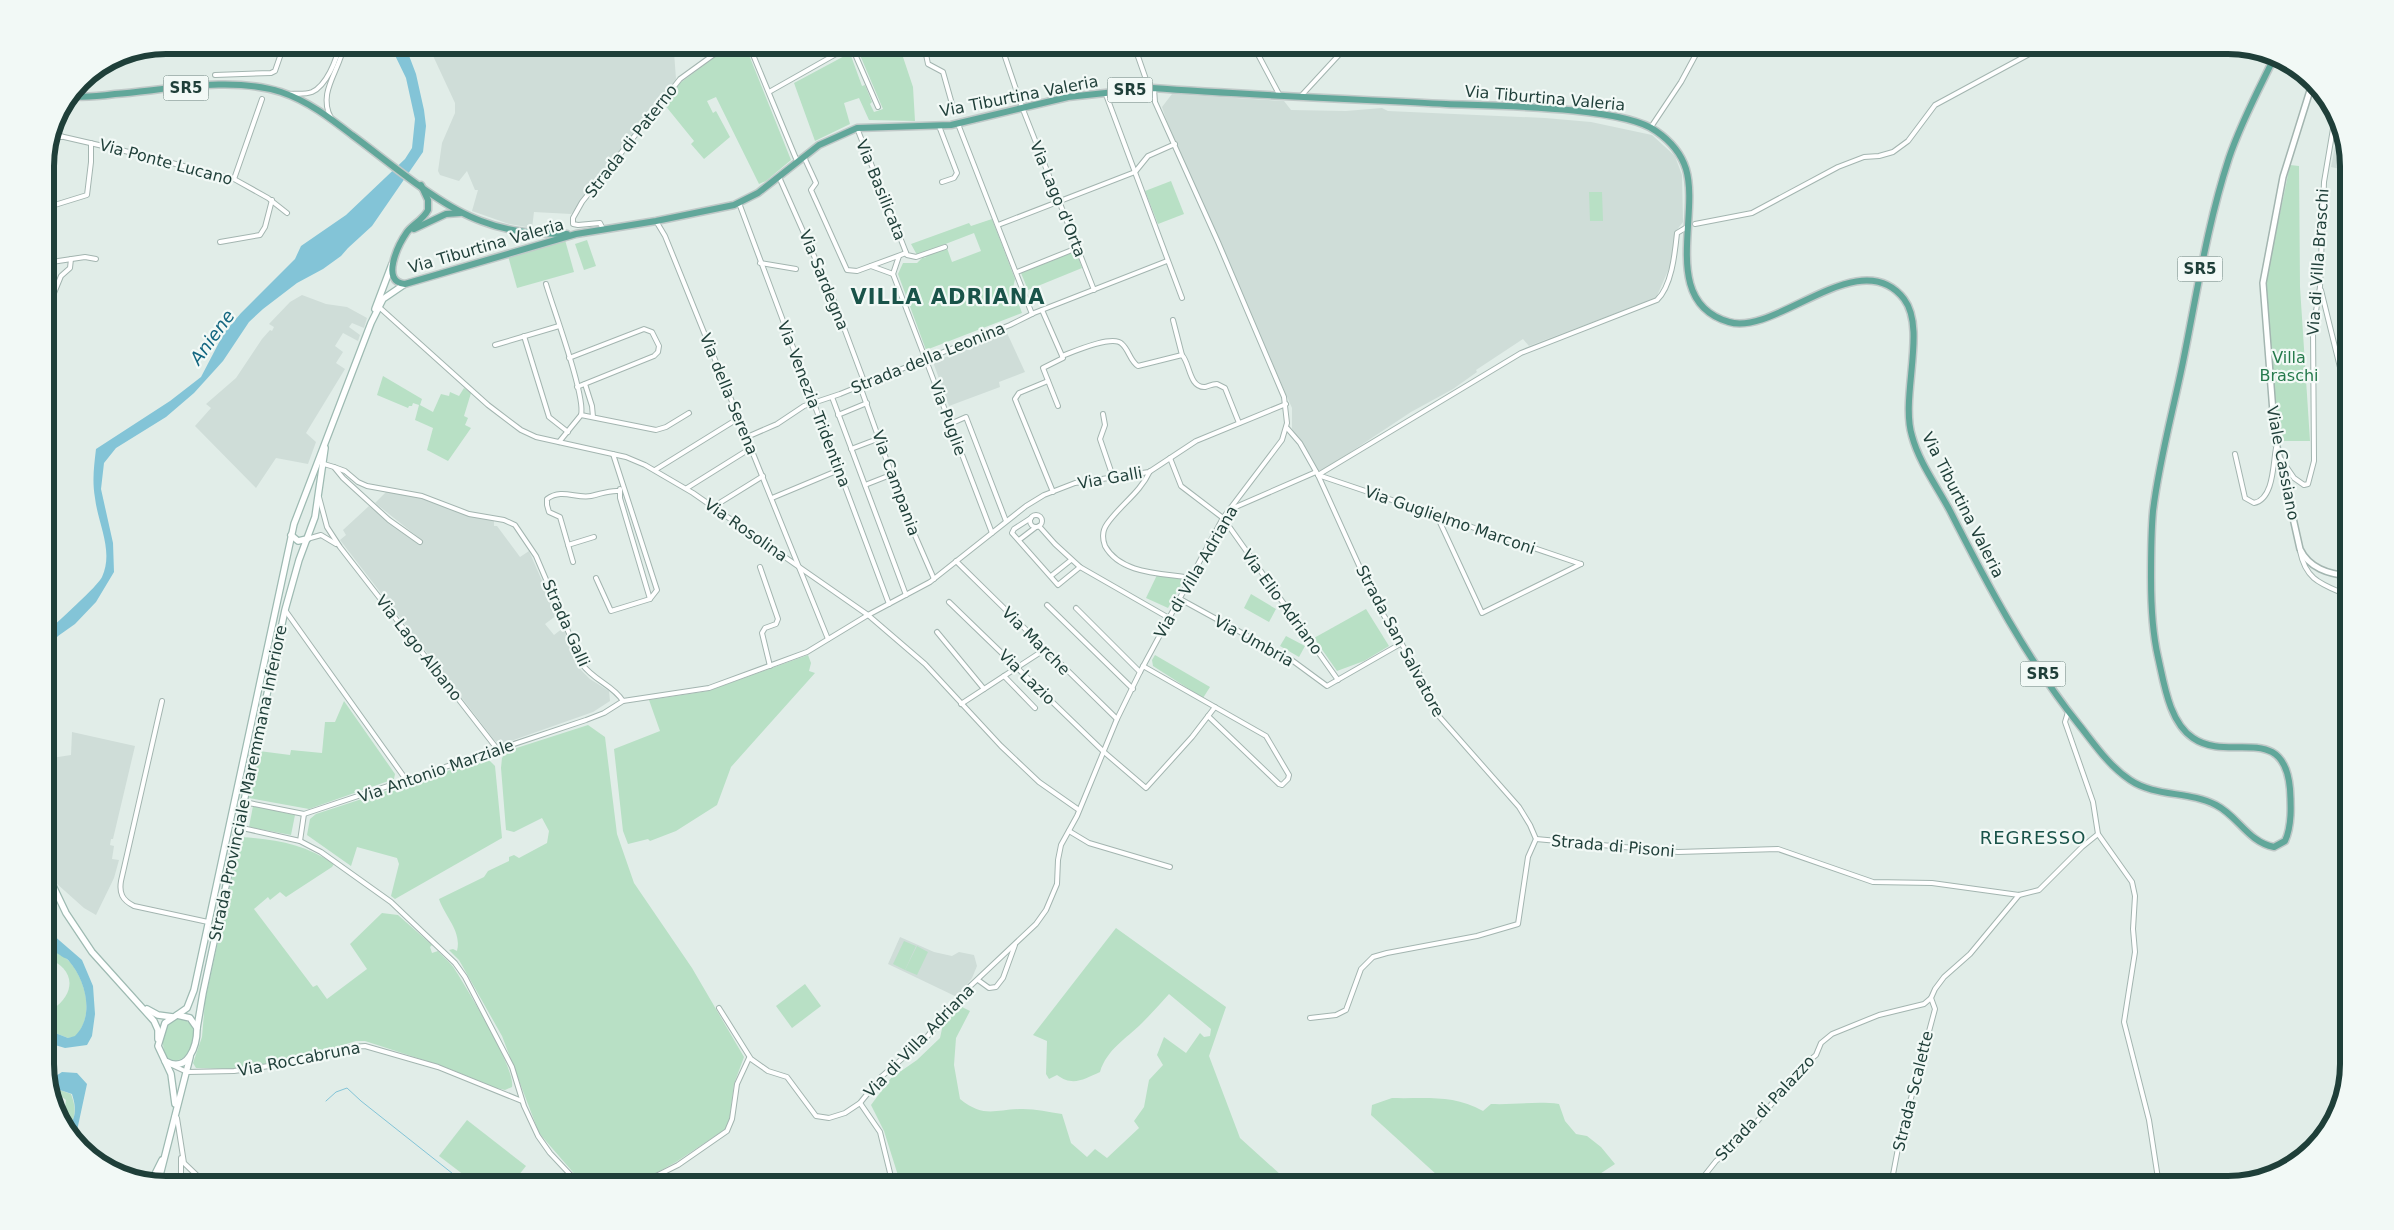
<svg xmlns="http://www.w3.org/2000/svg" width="2394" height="1230" font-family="'DejaVu Sans',sans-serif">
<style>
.built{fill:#cfddd8}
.green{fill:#b8e0c5}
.water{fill:#83c4d7}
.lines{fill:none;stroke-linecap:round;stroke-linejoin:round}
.stream{stroke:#83c4d7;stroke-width:1}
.minor-casing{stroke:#a3b5b0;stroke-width:6}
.tertiary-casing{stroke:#a3b5b0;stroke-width:8}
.secondary-casing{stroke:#9ebab2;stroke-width:8}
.primary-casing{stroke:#c0c9c8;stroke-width:9}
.minor{stroke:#fff;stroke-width:4}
.tertiary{stroke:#fff;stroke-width:5}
.secondary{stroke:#fff;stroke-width:5.5}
.primary{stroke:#61a79a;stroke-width:6}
.labels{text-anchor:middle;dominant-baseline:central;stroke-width:4.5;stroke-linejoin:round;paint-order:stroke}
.shield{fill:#f2f9f6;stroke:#5e7772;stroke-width:1}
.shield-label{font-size:15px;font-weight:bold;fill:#1f3f39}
.street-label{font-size:16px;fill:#1f3f39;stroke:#f2f9f6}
.park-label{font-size:16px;fill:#267a4c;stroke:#f2f9f6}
.water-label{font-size:18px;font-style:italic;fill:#146781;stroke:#f2f9f6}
.neighbourhood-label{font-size:18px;letter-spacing:1px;fill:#195349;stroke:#f2f9f6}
.district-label{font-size:21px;font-weight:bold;letter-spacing:1px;fill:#195349;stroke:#f2f9f6}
.rim{fill:none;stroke:#1f3f39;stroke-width:6}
</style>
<rect width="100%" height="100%" fill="#e1ede8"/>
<g class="built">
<polygon points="428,45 686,45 674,52 676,79 574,211 571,214 534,212 532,228 509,224 472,211 478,190 475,190 467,171 459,181 440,175 438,171 442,143 455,113 455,103"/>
<polygon points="1172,94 1284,101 1291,110 1346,111 1382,108 1388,111 1545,118 1591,122 1652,135 1675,156 1682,175 1683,222 1676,231 1674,257 1656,298 1529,346 1523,339 1476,370 1477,372 1453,389 1411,412 1322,471 1317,470 1292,429 1292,408 1167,122 1162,107"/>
<polygon points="2337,136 2341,137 2349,158 2349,171 2331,167"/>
<polygon points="302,295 326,304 347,307 367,318 364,328 352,323 349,327 360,335 358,341 343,333 335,346 343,352 336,363 345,369 306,433 316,442 308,464 276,458 256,488 195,426 211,408 206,404 236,378 262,339 270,330 272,331 274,327 269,324 290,302"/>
<polygon points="1007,333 1025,372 999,382 1000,387 949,406 933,362"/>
<polygon points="386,492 419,497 468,516 494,521 494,526 497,526 520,557 529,551 557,615 545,624 554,635 563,628 581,670 590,679 609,691 610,701 593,712 502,744 495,741 340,540 346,535 343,530 369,506 413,540 418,537 375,503"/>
<polygon points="72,732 135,746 113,839 111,839 110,845 114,846 112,859 119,860 114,878 96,915 84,908 56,883 45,855 45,837 54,829 45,822 45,759 71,755"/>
<polygon points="900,937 934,952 952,956 959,952 974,955 977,966 972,978 957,997 888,964"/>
</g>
<g class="green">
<polygon points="731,45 745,45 791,160 766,181 759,184 716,97 707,101 713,113 716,111 730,137 704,159 691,144 694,141 664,104 680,83"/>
<polygon points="861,45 904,45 903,57 913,87 915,121 869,120 859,98 844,103 850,124 815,141 794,83 850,53 862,86 865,85 872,102 870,104 874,112 883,109 857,48"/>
<polygon points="2290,165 2299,166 2300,287 2310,441 2278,441 2266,281"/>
<polygon points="1171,181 1184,214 1158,224 1145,191"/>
<polygon points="1589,192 1602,192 1603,221 1590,221"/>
<polygon points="992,219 1015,279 1013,288 1022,313 926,350 898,274 903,263 917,263 923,257 926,258 924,256 947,248 952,262 981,251 974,233 917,255 911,244 969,223 971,226"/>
<polygon points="565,240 574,272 517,288 508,256"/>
<polygon points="587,240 596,266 584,270 575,244"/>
<polygon points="1076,251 1082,268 1028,290 1021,273"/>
<polygon points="383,376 422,399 420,405 433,412 441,394 449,396 450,392 459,396 464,388 471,393 464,416 468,418 465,425 471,428 448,461 427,450 433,428 415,420 419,405 413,403 412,406 409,406 408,408 377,395"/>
<polygon points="1157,575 1184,579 1168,608 1146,598"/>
<polygon points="1251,594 1276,609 1269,622 1244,608"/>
<polygon points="1366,609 1389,646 1364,661 1337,671 1314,638"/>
<polygon points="1286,636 1305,646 1299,657 1280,646"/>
<polygon points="808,655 811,663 809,671 815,673 731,767 717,805 676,831 650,841 648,839 628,844 623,831 614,749 660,731 649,700 708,691"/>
<polygon points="1155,655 1210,687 1203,698 1153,666 1152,660"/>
<polygon points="344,701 395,774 394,779 309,809 249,798 259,751 290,755 291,750 322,753 325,722 335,722"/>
<path d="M588,725L605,737L617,834L634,883L692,968L744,1057L734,1084L729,1123L724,1130L676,1162L634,1185H584L539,1133L502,1036L459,960L449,950L453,949L457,951C462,931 445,917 439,899L484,877L488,871L509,861V857L514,855L519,858L547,843L549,831L542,818L514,832L506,830L501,768L502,758L507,751Z"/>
<polygon points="487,758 495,766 502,838 395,899 391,896 399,864 397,858 357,847 351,866 307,835 310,819 316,814"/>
<polygon points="253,806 295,815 291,835 249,827"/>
<path d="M241,837C275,839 305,844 334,864L332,867L286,897L280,892L270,900L268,897L254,909L313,987L317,985L327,999L367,969L350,944L382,913L398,915L432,945L430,947L432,953L438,951C443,957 450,962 454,968C466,987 516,1069 512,1087L505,1090L496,1088L445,1067L365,1041H356L314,1054L238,1069L196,1068L193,1063L202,1037L205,1001Z"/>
<path d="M1116,928L1226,1007L1209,1056L1240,1138L1281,1175L1284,1185H901L884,1131L871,1105L891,1078L917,1060L940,1038L943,1024L962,1007L970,1011L956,1038L954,1065L960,1099C985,1119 995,1109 1023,1109C1036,1109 1049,1112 1062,1114L1071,1143L1087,1157L1095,1149L1107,1158L1139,1128L1134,1121L1144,1107L1149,1080L1163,1065L1157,1055L1164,1037L1186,1053L1200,1033L1204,1037L1210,1036L1211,1029L1169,994C1160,1004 1151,1014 1142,1023C1126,1039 1107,1049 1100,1072C1084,1079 1073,1087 1057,1075L1049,1079L1046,1074L1047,1041L1033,1035Z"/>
<polygon points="904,941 916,946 905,970 893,964"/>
<path d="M45,942C52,948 65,957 70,962C86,981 95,1016 75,1037L68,1038L45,1029V1009H53C78,992 74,966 45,958Z"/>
<polygon points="917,946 928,952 917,975 905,970"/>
<polygon points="805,984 821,1006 792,1028 776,1006"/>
<path d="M177,1019L185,1020L192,1025C197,1040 186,1069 167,1058C160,1045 161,1025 177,1019Z"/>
<path d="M60,1090L71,1094C77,1110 76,1118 66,1132L60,1114L65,1107L66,1100L61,1096L54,1097L52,1093Z"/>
<path d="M1392,1098C1426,1099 1452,1094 1483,1111L1491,1104C1515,1105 1536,1101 1559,1104L1565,1121L1576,1134L1587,1136L1601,1147L1615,1164L1583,1185H1448L1371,1115L1372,1105Z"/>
<polygon points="467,1120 526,1166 511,1185 477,1185 439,1156"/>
</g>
<g class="water">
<path d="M390,45H405L416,74L424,110L426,126L423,152L372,226L348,248L341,256L323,269L297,283L263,309L249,322L223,361L194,393L166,417L116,448L104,463L101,489L113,543L114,572L96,602L75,624L58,636L45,651V634C55,624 99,585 102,577C114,551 98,524 95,498C92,481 94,466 96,449L170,401L201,377L224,333L241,313L295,259L301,246L346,215L405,159L412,148L415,119L406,78Z"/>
<path d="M45,928L82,960L93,986L95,1014L92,1036L87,1045L65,1048L45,1042V1029L68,1038L75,1036C95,1016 86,981 69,961C67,958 63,958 60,955C54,952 50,946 45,942Z"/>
<path d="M62,1072L77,1073L87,1084L75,1140L66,1132C76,1118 77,1110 72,1094L60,1090L52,1093L48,1081Z"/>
</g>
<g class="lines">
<polyline class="stream" points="326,1101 336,1092 347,1088 361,1101 467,1185"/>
<defs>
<g id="minor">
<polyline points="749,45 797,161"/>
<polyline points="851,45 878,107"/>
<polyline points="924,45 928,64 943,72 954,111"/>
<polyline points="1001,45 1022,107 1094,290"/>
<polyline points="1134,45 1149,88"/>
<polyline points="1253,45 1280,96"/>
<polyline points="215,75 271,73 275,71 284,45"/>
<polyline points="769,92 852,45"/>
<polyline points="1105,92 1182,298"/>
<path d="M288,94C295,93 304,95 312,92C326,86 337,60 339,45"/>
<polyline points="1301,96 1348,45"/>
<path d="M331,118C317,92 340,71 344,45"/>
<polyline points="958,124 1032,314"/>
<polyline points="939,126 957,173 954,178 942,182"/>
<polyline points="1651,127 1681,82 1701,45"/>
<polyline points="857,128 907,255 916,257 945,247"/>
<polyline points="51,132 64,137 129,152 234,179 268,198 287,213"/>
<polyline points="50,137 62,137"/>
<polyline points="804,157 816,183 811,190 847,270 857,271 906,253"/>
<polyline points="779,177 834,301 865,384"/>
<polyline points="234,179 262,99"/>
<polyline points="739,203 889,604"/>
<polyline points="45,208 87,195 91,162 91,143"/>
<polyline points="656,221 665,236 828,639"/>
<polyline points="1695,224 1752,213 1838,167 1864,157 1879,156 1893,152 1908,141 1935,105 2046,45"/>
<polyline points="998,225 1135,172 1148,156 1175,144"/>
<polyline points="603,229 600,223 578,225 573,224 573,218 582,202 680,79 727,45"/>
<polyline points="220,242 260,235 265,227 272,200"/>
<polyline points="45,263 85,257 96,259"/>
<polyline points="760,263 796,269"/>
<polyline points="871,266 893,274"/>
<polyline points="1017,272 1077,248"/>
<polyline points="893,274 992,533"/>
<polyline points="893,274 899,256"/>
<path d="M546,284C553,308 586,397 581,415"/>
<polyline points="2321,290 2349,404"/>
<polyline points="379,307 488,405 521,430 536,437 626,457 645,465 693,493 868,615 925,664 1001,746 1039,782 1079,810"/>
<polyline points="1042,310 1063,358 1043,368 1058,406"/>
<polyline points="45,315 61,276 70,268 71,259"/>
<polyline points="1173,320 1182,355"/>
<polyline points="524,336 549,417 568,432"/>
<polyline points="495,345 559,326"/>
<path d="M1062,356C1073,352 1113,334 1122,344C1129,350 1130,361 1138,366L1182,355C1190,363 1189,388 1205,387C1209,386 1212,384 1217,384L1225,388L1239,423"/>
<polyline points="569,358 644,329 652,332 659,346 658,352 654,356 577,387"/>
<polyline points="1048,381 1019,393 1015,399 1053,492"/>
<polyline points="585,384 592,406 593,417"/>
<polyline points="860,386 907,517 934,579"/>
<polyline points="832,397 906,595"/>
<polyline points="1103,414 1105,425 1100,439 1113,477"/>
<polyline points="838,415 867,403"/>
<polyline points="950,424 966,417 1006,521"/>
<polyline points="1287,428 1300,443 1318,475 1376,603 1418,670 1437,714 1519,807 1530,825 1536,839"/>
<polyline points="747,437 777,424 804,406 840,394 1010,325 1034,313 1167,261"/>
<polyline points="559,442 581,415 656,430 666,427 689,413"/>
<polyline points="851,449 880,438"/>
<path d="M2235,454L2245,498L2254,503C2274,499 2273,463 2276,448"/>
<polyline points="1170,458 1181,486 1223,518 1338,680"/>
<polyline points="2281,459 2294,478 2304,485 2308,484 2314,461 2313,329 2320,287 2324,182 2335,117"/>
<polyline points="324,464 334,467 343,478 389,520 420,542"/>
<path d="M334,467L345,471L358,482L367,486L422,496L469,514L504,520L515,525L536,556L582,664C593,680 613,685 623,701L709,688L807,652L868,615L930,582L1026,506L1044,495L1075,483L1149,472L1196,441L1286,404"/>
<polyline points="655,470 739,418"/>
<path d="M1150,471C1140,493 1120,505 1107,524C1102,531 1102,538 1105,546C1121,575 1164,573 1192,578"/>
<path d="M1318,475L1521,353L1657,300C1672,286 1675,252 1677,233L1687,227"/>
<polyline points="1318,475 1581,564"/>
<polyline points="865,485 893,474"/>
<polyline points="687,488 751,448"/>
<polyline points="620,489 620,498 650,599"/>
<polyline points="319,497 327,527 340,547 498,750"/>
<polyline points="772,498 839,470"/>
<polyline points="713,507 763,476"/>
<polyline points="1231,509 1316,472"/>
<circle cx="1036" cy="521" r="6"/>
<polyline points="1437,516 1482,613 1581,564"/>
<polyline points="1031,518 1014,529 1012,533 1058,585 1080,567"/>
<polyline points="1039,526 1055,544 1080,567 1169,618"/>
<polyline points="307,539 321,535 336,544"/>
<polyline points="1019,540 1036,527"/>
<polyline points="568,545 594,537"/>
<path d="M2300,551C2306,581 2322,584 2349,596"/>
<polyline points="956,561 1117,719"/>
<path d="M573,562L560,517L549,512L547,505V499C562,488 576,499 591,496C601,494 609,490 619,491"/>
<polyline points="760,567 778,619 776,624 765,628 762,633 770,666"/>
<polyline points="1051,576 1071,560"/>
<polyline points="596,578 611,611 650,599 657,590 613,454"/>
<polyline points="1180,599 1293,661 1327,686 1402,643"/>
<polyline points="949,602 1104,752 1146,788 1192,737 1215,707 1143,666"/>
<polyline points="1047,605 1133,689"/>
<polyline points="1076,608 1140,672"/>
<polyline points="285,610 407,781"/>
<polyline points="937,632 984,689"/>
<polyline points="1004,676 1035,708"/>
<path d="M162,701L121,881C119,893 122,900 134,906L208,922"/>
<polyline points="961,704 1044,650"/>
<polyline points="2068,712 2065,722 2093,802 2098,834 2132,882 2135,896 2133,929 2135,952 2124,1022 2149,1120 2159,1185"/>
<polyline points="1208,716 1279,784 1282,785 1288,779 1289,775 1266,736 1215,707"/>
<polyline points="244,802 304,814 586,720 604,713 623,701"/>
<polyline points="238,827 300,841 321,852 391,902 455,963 465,977 512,1067 524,1106 538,1136 550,1153 580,1185"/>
<polyline points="1069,831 1089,843 1170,867"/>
<polyline points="1536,839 1678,852 1778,849 1873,882 1932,883 2019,895 2039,890 2082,847 2098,834"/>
<polyline points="300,841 304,814"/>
<polyline points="978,980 989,988 996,987 1003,978 1015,945"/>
<polyline points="719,1008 751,1059 768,1071 787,1077 816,1116 829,1118 845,1113 860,1103 881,1077 926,1038 965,991 1036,924 1046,910 1057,884 1058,860 1061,845 1077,816 1117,719 1140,672 1223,518 1282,440 1287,423 1284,397 1218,242 1155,102 1154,89"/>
<polyline points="1310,1018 1336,1015 1346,1010 1361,969 1373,957 1387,953 1477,936 1518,924 1528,857 1536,839"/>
<polyline points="172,1065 187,1072 234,1071 283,1064 352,1047 365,1046 438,1067 522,1101"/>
<polyline points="860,1103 880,1132 893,1185"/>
<polyline points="174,1117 177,1118 184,1163 207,1185"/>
<polyline points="181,1185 181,1158"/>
<polyline points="638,1185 678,1165 727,1131 732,1119 737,1084 749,1058"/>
<polyline points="1697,1185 1716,1161 1733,1147 1755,1124 1803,1066 1816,1055 1821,1043 1832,1034 1879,1015 1924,1004 1931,998 1935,989 1944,977 1970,954 2019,895"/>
<polyline points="1891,1185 1899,1143 1935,1009 1931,998"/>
</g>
<path id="tertiary" d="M2312,84L2283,177L2263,283L2275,438L2300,549C2309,568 2328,574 2349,576"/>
<g id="secondary">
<polyline points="375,309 392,264"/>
<polyline points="291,535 298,541 307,539"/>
<polyline points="45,869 66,913 92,952 154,1021 158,1030 158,1039"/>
<polyline points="147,1009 158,1015 173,1017"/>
<polyline points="177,1015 187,1008 194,990 294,524 371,323 383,299 405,284"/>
<path d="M177,1015L190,1018L197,1028C197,1046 188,1074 165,1061L158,1046L165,1023Z"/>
<polyline points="197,1028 203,993 285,610 299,560 315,517 325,448"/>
<polyline points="165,1061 171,1074 175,1104"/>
<polyline points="151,1182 162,1160"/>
<polyline points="158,1183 190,1057"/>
</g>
<g id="primary">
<path d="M70,96C85,98 100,96 115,94C166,90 232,76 281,92C308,101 330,118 352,135C389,162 439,206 481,221C509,232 537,234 567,234"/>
<path d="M421,185L428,200V210C423,220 413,224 407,232C398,245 380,282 405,284L576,234L656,221L734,205L758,193L819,145L857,128L951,125L1068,97L1152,88C1250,95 1348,99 1446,104C1492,106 1623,106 1656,131C1669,140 1681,153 1686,169C1700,216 1660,302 1729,322C1777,336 1860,242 1904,299C1927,329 1900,397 1912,436C1919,462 1936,485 1949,509C1987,584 2027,660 2080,726C2095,745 2109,766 2130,780C2155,797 2189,791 2216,805C2238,816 2248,842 2274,847L2285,841C2292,826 2291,805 2290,789C2284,721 2229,763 2193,738C2169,722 2164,683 2158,657C2152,631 2151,605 2151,578C2151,555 2151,533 2153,511C2159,461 2173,411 2183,362C2197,293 2207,225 2229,158C2241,122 2259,89 2275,56"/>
<polyline points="414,229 446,214 460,213"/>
</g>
</defs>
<use href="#minor" class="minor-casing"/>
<use href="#tertiary" class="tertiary-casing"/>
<use href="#secondary" class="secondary-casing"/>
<use href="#primary" class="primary-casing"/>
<use href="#minor" class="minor"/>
<use href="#tertiary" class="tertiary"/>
<use href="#secondary" class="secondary"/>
<use href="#primary" class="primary"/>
</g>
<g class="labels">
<g class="shield">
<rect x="163.5" y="75.5" width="45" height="25" rx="4"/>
<rect x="1107.5" y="77.5" width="45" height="25" rx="4"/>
<rect x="2177.5" y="256.5" width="45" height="25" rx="4"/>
<rect x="2020.5" y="661.5" width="45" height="25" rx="4"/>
</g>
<g class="shield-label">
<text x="186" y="88">SR5</text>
<text x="1130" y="90">SR5</text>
<text x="2200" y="269">SR5</text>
<text x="2043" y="674">SR5</text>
</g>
<g class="street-label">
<text transform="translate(1019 96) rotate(-11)">Via Tiburtina Valeria</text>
<text transform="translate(1545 98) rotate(5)">Via Tiburtina Valeria</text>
<text transform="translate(631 141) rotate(-52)">Strada di Paterno</text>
<text transform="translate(166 162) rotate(15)">Via Ponte Lucano</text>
<text transform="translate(881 190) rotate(68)">Via Basilicata</text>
<text transform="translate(1058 199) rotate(68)">Via Lago d'Orta</text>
<text transform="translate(486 246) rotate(-16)">Via Tiburtina Valeria</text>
<text transform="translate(2318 262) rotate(-86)">Via di Villa Braschi</text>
<text transform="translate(824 280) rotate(68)">Via Sardegna</text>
<text transform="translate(928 358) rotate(-22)">Strada della Leonina</text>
<text transform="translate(729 394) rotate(68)">Via della Serena</text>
<text transform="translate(814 404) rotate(69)">Via Venezia Tridentina</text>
<text transform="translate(948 418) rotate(70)">Via Puglie</text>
<text transform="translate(2283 463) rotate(79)">Viale Cassiano</text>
<text transform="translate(1110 478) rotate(-10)">Via Galli</text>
<text transform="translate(896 483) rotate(70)">Via Campania</text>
<text transform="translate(1963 505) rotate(63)">Via Tiburtina Valeria</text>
<text transform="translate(1450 520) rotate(19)">Via Guglielmo Marconi</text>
<text transform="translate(746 530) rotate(35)">Via Rosolina</text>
<text transform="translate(1196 572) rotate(-60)">Via di Villa Adriana</text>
<text transform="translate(1282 602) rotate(54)">Via Elio Adriano</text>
<text transform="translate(566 623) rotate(66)">Strada Galli</text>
<text transform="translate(1036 641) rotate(45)">Via Marche</text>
<text transform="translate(1254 641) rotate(29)">Via Umbria</text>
<text transform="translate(1400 641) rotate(62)">Strada San Salvatore</text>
<text transform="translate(419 648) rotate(52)">Via Lago Albano</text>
<text transform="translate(1027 677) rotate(44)">Via Lazio</text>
<text transform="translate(436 771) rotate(-19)">Via Antonio Marziale</text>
<text transform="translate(248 783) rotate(-78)">Strada Provinciale Maremmana Inferiore</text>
<text transform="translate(1613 846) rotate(5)">Strada di Pisoni</text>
<text transform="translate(919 1041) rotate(-46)">Via di Villa Adriana</text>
<text transform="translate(299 1059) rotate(-11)">Via Roccabruna</text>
<text transform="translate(1913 1091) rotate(-76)">Strada Scalette</text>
<text transform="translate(1765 1108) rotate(-47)">Strada di Palazzo</text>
</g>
<g class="park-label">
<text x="2289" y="357">Villa<tspan x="2289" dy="18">Braschi</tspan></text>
</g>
<g class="water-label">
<text transform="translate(212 337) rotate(-54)">Aniene</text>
</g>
<g class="neighbourhood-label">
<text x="2033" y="837">REGRESSO</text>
</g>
<g class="district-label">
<text x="948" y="297">VILLA ADRIANA</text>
</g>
</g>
<path d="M0 0H2394V1230H0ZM166 54H2228A112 112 0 0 1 2340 166V1064A112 112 0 0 1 2228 1176H166A112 112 0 0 1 54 1064V166A112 112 0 0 1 166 54Z" fill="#f2f9f6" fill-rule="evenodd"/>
<path class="rim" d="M166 54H2228A112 112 0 0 1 2340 166V1064A112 112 0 0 1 2228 1176H166A112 112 0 0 1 54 1064V166A112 112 0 0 1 166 54Z"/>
</svg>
